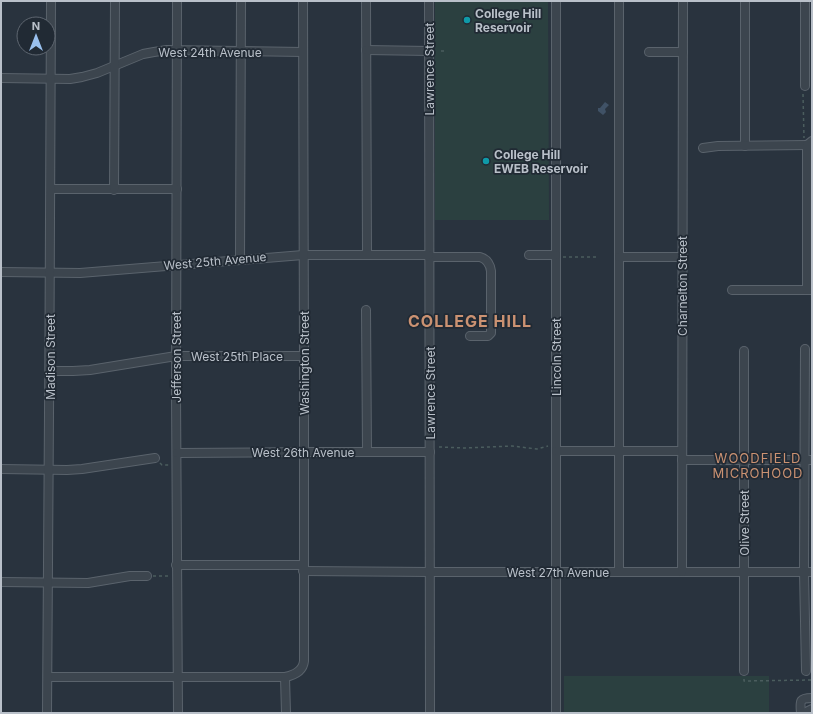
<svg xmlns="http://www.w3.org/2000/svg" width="813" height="714" font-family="Inter,sans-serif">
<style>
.green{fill:#2b4040}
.water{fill:#405266}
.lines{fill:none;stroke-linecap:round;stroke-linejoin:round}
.minor-casing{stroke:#5a636c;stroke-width:10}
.path{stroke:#4b5d5e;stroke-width:1.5;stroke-dasharray:3 3;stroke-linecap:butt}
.minor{stroke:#3c454e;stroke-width:8}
.culture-dot{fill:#0f9aa8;stroke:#212a34;stroke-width:1.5}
.labels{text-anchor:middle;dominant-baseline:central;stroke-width:3.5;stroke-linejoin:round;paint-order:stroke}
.poi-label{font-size:12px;font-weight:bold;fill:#b9c0c9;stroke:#212a34;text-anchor:start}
.street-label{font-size:12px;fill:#b9c0c9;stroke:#212a34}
.neighbourhood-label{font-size:13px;letter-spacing:1px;fill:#cb9272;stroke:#212a34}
.district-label{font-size:16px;font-weight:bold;letter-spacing:1px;fill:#cb9272;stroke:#212a34}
</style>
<rect width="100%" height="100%" fill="#29333e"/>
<g class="green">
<polygon points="435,1 548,1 549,220 435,220"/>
<rect x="564" y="676" width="205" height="37"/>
</g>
<polygon class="water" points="605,102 609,105 605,109 606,112 603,115 598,111 598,108 600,108"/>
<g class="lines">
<defs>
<g id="minor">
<polyline points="177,1 176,394 178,713"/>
<polyline points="366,1 367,254"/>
<polyline points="429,1 430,713"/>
<polyline points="556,1 556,713"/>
<polyline points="619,1 619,572"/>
<polyline points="366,50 429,51"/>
<polyline points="649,52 683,52"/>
<polyline points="1,78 70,79 82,77 97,73 143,54 154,52 167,50 303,52"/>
<polyline points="805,86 805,1"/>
<polyline points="745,146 745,1"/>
<polyline points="703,148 718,146 807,145"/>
<polyline points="51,189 177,189"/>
<polyline points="114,190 115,1"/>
<polyline points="529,255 556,255"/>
<path d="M429,257H480C487,259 490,264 491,271V333L488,336H470"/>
<polyline points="619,257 682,257"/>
<polyline points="240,260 241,1"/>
<polyline points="1,272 80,273 303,255 429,255"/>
<polyline points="732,290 811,290"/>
<polyline points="807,290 807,145 812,141"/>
<polyline points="366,310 367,452"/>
<polyline points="805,349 804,572 806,671"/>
<polyline points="744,351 744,671"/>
<polyline points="50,371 73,371 90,370 176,356 304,356"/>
<polyline points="556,451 682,451"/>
<polyline points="177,453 304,452 430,452"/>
<polyline points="682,460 812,460"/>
<polyline points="1,469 67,470 82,469 155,458"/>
<polyline points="176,565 303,565"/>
<polyline points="303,571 429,572 812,572"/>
<polyline points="682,572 683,1"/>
<polyline points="1,582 88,583 130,576 147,576"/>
<polyline points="48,677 285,677"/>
<path d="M47,713C49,476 50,238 51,1"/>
<path d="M286,713L285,677C295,675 303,671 304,661V356L303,1"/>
<path d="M801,713C800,701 799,698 812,698"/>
<polyline points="804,713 812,709"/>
</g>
</defs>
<use href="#minor" class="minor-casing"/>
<g class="path">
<polyline points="441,51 445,51"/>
<polyline points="803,94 804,138"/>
<polyline points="563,257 599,257"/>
<polyline points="439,447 466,448 512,446 537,449 548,446"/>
<polyline points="160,463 162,465 169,465"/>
<polyline points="153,576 169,576"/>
<polyline points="744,679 744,681 812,680"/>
</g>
<use href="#minor" class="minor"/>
</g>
<g class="culture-dot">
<circle cx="467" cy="20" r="4"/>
<circle cx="486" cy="161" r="4"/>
</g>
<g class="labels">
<g class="poi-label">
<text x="475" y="13">College Hill<tspan x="475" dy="14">Reservoir</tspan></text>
<text x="494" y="154">College Hill<tspan x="494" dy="14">EWEB Reservoir</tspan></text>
</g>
<g class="street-label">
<text x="210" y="52">West 24th Avenue</text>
<text transform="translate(429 69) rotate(-90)">Lawrence Street</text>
<text transform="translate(215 261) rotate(-5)">West 25th Avenue</text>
<text transform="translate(682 286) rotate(-90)">Charnelton Street</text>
<text x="237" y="356">West 25th Place</text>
<text transform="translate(50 357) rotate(-90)">Madison Street</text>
<text transform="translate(176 357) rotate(-90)">Jefferson Street</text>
<text transform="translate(556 357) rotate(-90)">Lincoln Street</text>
<text transform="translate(304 363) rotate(-90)">Washington Street</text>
<text transform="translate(430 393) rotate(-90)">Lawrence Street</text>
<text x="303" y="452">West 26th Avenue</text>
<text transform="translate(744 523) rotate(-90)">Olive Street</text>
<text x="558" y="572">West 27th Avenue</text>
</g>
<g class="neighbourhood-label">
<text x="758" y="458">WOODFIELD<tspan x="758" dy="15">MICROHOOD</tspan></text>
</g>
<g class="district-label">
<text x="470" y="321">COLLEGE HILL</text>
</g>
</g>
<rect width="813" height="714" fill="none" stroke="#b9c0c9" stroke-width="4"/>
<g transform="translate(36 36)"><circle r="19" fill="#212a34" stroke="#5e6670"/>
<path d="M0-3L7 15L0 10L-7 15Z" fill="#99c0ee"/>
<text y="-6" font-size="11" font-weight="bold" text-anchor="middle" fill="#b9c0c9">N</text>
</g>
</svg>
